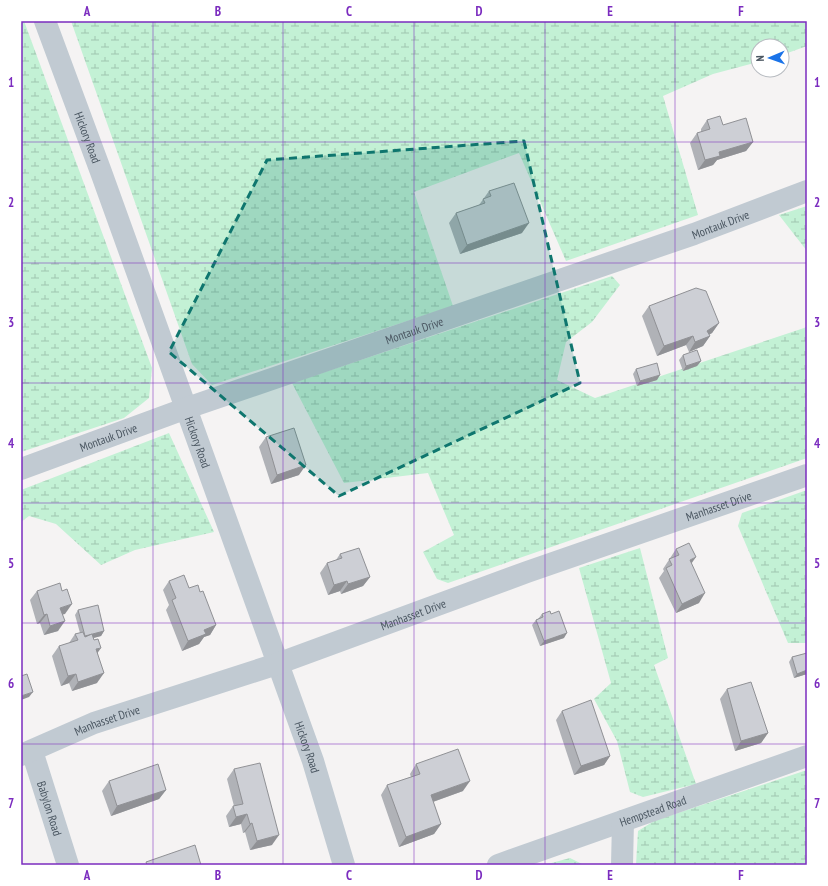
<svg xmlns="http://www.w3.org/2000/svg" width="828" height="886" font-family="'PT Sans Narrow',sans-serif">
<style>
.wetland{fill:url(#wetland-marsh)}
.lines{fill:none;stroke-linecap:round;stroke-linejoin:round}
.street{stroke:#c1cad2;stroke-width:22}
.wall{fill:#b0b2b7}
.shaded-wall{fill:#909195}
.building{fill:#cdcfd5;stroke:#909195}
.marked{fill:#0f766e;fill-opacity:0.2;stroke:#0f766e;stroke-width:3;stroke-dasharray:8 5;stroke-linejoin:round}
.grid{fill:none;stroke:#7b2cbf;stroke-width:1;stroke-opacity:0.55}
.labels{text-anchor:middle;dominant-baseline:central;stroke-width:3;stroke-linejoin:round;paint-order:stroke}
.street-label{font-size:12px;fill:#4a5661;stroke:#fff}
.neatline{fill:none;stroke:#7b2cbf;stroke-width:1.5}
.grid-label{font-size:13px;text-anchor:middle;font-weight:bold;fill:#7b2cbf}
</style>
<defs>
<pattern id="wetland-marsh" width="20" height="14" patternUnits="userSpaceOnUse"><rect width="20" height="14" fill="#c3f1d5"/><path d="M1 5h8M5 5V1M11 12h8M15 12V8" fill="none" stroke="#a0c6b0"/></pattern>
</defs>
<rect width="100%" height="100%" fill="#f5f3f3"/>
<g class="wetland">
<polygon points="21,21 24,21 152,368 149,398 124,418 21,452"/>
<polygon points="71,21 807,21 807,46 782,55 782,46 758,46 758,62 713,74 663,96 698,215 566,261 519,153 414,192 453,306 212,385 192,364"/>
<polygon points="807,206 807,251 779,215"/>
<polygon points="612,276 620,285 592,322 566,342 557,380 595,398 807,327 807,458 448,583 437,579 423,552 454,535 428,473 344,483 292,383"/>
<polygon points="169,433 214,532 135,550 101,565 56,524 29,516 21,522 21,490"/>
<polygon points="807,490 807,643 788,643 738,526 742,513"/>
<polygon points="640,548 668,658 654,665 696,784 643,797 630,792 617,741 594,699 611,683 579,568"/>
<polygon points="807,770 807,865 636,865 638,831 654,821"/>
<polygon points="570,858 584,865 544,865"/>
</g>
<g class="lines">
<g class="street">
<path id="s1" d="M45,21L101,172L313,761L344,865"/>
<path id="s2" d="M21,469L187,408L694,234L807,191"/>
<path id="s3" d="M32,751L68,865"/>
<path id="s4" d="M21,755L94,723L277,664L527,572L807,475"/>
<path id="s5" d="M498,865L807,756"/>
<polyline points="622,865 623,821"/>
</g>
</g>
<g class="wall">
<polygon points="707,120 723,125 753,142 746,151 717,160 713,165 698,170 690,143 697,133 701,132 701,129"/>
<polygon points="489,191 522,233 460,254 449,223 456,213 479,205"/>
<polygon points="649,306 719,323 712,333 709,335 710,336 703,346 689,352 686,345 657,356 642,316"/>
<polygon points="683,355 701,361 697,366 683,371 679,360"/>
<polygon points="636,369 657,380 637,386 633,374"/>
<polygon points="266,437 299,475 271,484 259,447"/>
<polygon points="676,549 691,563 699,603 676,613 659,578 664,571 663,569"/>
<polygon points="340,554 370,577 363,586 341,594 340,591 328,595 320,573 327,563 336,560"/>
<polygon points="169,581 189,588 200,592 216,625 210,635 204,637 199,644 182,651 166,610 169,605 163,590"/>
<polygon points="37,591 65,614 63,614 58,631 44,635 40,623 37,624 30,600"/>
<polygon points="78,610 104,631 101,636 93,638 98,653 97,683 72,691 69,683 61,686 52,656 59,646 69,643 75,634 80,633 75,615"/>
<polygon points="542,614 564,638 540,646 532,625 536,620 538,619"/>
<polygon points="807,653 807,674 794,678 789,662 792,657"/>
<polygon points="727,689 768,733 761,743 735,751 720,699"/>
<polygon points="562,711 610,756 604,765 574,775 556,720"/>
<polygon points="416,764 463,791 433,802 441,824 434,834 399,847 381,795 387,785 411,777 410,774"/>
<polygon points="234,769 272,845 250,850 245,832 243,833 241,824 229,827 226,816 233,806 234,806 227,779"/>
<polygon points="109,781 166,790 159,799 111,816 102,791"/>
</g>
<g class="shaded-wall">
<polygon points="753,142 746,151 717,160 713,165 698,170 705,160 719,152"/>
<polygon points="529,223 522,233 460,254 467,245"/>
<polygon points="719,323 712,333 701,339 710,336 703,346 689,352 695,342 707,331"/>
<polygon points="693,336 686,345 657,356 664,346"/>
<polygon points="701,361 697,366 683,371 686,366"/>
<polygon points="660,375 657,380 637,386 640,381"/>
<polygon points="306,465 299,475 271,484 277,475"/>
<polygon points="696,557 689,567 690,560"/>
<polygon points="370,577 363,586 341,594 348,584"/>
<polygon points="347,581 340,591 328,595 334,585"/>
<polygon points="705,593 699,603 676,613 682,604"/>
<polygon points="72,604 65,614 54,617 60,608"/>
<polygon points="47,614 40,623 37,624 44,615"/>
<polygon points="65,621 58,631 44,635 50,626"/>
<polygon points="216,625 210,635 204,637 199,644 182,651 188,641 204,630"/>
<polygon points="104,631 101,636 82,641 85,636"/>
<polygon points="567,633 564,638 540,646 544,641"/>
<polygon points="101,648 94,658 96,649"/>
<polygon points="807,670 807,674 794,678 797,674"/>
<polygon points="104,673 97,683 72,691 78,682"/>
<polygon points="76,674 69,683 61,686 68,676"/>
<polygon points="33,692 29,697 21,700 21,696"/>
<polygon points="768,733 761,743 735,751 741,741"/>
<polygon points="610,756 604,765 574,775 581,766"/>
<polygon points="470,781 463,791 424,805 431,795"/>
<polygon points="166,790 159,799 111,816 117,806"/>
<polygon points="247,814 241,824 229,827 236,817"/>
<polygon points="252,823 245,832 243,833 250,824"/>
<polygon points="441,824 434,834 399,847 406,837"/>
<polygon points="279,835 272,845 250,850 257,841"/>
</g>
<g class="building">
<polygon points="720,116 723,125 746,118 753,142 719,152 720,156 705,160 697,133 710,129 707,120"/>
<polygon points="514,183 529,223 467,245 456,213 485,203 483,199 491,196 489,191"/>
<polygon points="696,288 706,291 719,323 707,331 710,336 695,342 693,336 664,346 649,306"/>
<polygon points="697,350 701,361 686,366 683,355"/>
<polygon points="657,363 660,375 640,381 636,369"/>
<polygon points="294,428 306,465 277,475 266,437"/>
<polygon points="689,543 696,557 690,560 705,593 682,604 666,568 672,565 669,559 679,555 676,549"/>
<polygon points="359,548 370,577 348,584 347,581 334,585 327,563 342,558 340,554"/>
<polygon points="184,575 189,588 198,585 200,592 203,591 216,625 204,630 206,634 188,641 172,600 176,598 169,581"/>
<polygon points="60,583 62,591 67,589 72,604 60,608 65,621 50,626 47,614 44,615 37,591"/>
<polygon points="98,605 104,631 85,636 78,610"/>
<polygon points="550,611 551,614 559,611 567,633 544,641 536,620 543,617 542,614"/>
<polygon points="83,632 85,637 92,634 94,640 98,639 101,648 96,649 104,673 78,682 76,674 68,676 59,646 78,640 75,634"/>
<polygon points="807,653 807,670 797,674 792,657"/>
<polygon points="27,674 33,692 21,696 21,676"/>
<polygon points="751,682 768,733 741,741 727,689"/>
<polygon points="591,700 610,756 581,766 562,711"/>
<polygon points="458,749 470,781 431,795 441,824 406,837 387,785 420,774 416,764"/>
<polygon points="260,763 279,835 257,841 252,823 250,824 247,814 236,817 233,806 243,804 234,769"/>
<polygon points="158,764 166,790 117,806 109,781"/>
<polygon points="195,845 201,865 147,865 146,862"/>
</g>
<path class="marked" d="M524,141L580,383L339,496L169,352L267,160Z"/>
<path class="grid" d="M153,21V865M283,21V865M414,21V865M545,21V865M675,21V865M21,142H807M21,263H807M21,383H807M21,503H807M21,623H807M21,744H807"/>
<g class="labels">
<g class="street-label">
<text stroke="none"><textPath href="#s1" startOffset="124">Hickory Road</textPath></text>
<text stroke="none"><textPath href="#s2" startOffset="741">Montauk Drive</textPath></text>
<text stroke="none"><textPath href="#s2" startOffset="417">Montauk Drive</textPath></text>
<text stroke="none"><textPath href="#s2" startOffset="93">Montauk Drive</textPath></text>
<text stroke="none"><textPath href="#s1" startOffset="448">Hickory Road</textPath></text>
<text stroke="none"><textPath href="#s4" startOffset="741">Manhasset Drive</textPath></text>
<text stroke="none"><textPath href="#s4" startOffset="417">Manhasset Drive</textPath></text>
<text stroke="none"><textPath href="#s4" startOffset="93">Manhasset Drive</textPath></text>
<text stroke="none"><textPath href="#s1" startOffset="772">Hickory Road</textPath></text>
<text stroke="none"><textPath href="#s3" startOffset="60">Babylon Road</textPath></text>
<text stroke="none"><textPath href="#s5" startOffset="164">Hempstead Road</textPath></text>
</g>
</g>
<rect width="828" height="886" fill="none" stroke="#ffffff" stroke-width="44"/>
<g transform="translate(770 58) rotate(268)"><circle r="19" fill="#ffffff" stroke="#b7bbc0"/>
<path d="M0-3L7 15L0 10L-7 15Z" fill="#1a73e8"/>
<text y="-6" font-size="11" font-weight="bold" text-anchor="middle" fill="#4a5661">N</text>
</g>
<rect x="22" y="22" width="784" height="842" class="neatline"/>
<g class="grid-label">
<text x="87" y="16">A</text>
<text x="218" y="16">B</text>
<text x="349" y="16">C</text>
<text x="479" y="16">D</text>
<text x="610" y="16">E</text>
<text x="741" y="16">F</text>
<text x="11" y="87">1</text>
<text x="817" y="87">1</text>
<text x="11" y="207">2</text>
<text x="817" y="207">2</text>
<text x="11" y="327">3</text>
<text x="817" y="327">3</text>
<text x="11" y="448">4</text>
<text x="817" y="448">4</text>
<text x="11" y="568">5</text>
<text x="817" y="568">5</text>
<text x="11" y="688">6</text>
<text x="817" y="688">6</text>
<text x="11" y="808">7</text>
<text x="817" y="808">7</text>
<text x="87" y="880">A</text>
<text x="218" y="880">B</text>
<text x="349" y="880">C</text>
<text x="479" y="880">D</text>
<text x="610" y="880">E</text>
<text x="741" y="880">F</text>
</g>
</svg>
